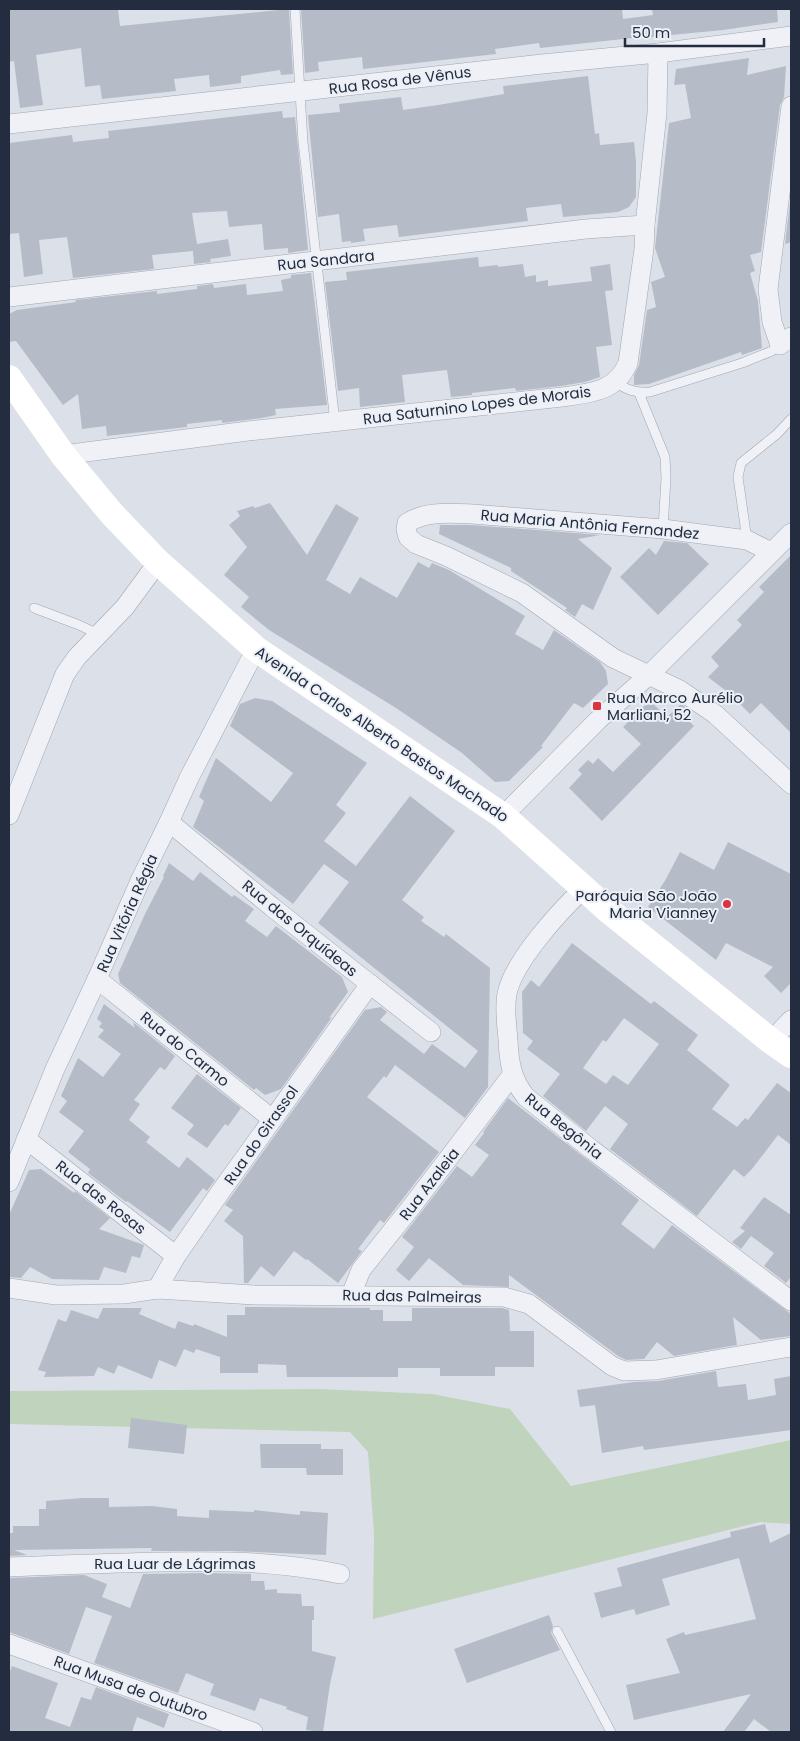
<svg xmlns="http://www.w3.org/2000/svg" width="800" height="1741" font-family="Poppins,sans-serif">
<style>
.green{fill:#c0d3bc}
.building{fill:#b6bbc8;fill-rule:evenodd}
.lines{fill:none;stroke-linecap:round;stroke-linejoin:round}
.lane-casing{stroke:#a1a6b2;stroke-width:10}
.street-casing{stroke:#a1a6b2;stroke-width:20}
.lane{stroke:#eff1f6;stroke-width:9}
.street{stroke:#eff1f6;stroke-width:19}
.secondary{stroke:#fff;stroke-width:26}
.poi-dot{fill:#db333f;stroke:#ebeff6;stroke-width:2}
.labels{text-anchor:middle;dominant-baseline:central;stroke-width:4;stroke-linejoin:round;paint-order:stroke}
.street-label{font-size:15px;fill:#242c40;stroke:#ebeff6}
.poi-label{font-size:15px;fill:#242c40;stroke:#ebeff6;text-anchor:start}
</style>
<rect width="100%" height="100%" fill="#dce0e8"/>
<polygon class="green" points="319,1389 432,1394 510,1409 571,1486 791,1440 791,1524 760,1522 373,1619 374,1534 368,1452 350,1432 9,1424 9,1391"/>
<g class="building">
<polygon points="9,9 118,9 120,26 289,9 293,74 281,75 280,70 241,76 241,83 210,87 209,75 174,79 176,91 102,99 100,85 85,87 81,48 36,55 43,105 20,108 14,61 9,62"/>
<polygon points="301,9 622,9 623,19 653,15 652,9 777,9 778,22 723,30 651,37 651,36 540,48 539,43 495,49 496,54 363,69 362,57 318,62 319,71 305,73"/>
<polygon points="749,58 747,75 786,66 784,97 780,105 761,252 750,255 755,271 750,273 758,301 762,348 742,355 741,352 649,384 634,385 634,375 639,365 647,310 656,307 651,282 665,277 655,248 669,123 691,118 685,84 674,85 676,69"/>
<polygon points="588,76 595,134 599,133 600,145 634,142 636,162 636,197 629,207 618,212 563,217 561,204 526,208 528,221 399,237 397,225 363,229 365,241 351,243 351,241 342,242 339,214 318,217 308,115 340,112 339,104 401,97 403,110 438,105 504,94 503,86"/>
<polygon points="282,111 283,118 295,117 308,250 288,253 288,248 264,250 262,224 229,227 227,211 192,213 197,244 228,239 231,256 210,259 211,262 194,264 193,251 152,255 154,269 73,278 67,237 39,240 43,274 24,277 19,233 9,234 9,143 72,135 73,142 109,138 108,131"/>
<polygon points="791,194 791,242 785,244"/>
<polygon points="478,257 479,267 498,265 498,267 523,264 525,277 536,275 536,282 548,280 548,286 592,281 590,267 610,264 613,290 605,291 612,345 596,347 600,377 585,382 561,386 516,391 515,388 472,393 472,395 451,397 447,370 402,375 405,402 360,407 359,388 338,391 325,282 347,280 346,272"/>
<polygon points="311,273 327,405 275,409 276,415 262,418 222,423 222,420 187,424 187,427 107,436 106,426 82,429 78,394 63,405 16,341 9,342 9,314 17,310 76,302 75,300 157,291 157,294 197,289 197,286 213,284 214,288 246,284 247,295 283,291 281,280 291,278 291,275"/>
<polygon points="270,503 307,555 336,504 359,518 326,580 350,594 360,577 397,598 418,562 429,568 432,563 449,570 525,616 515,634 543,650 554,630 600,662 606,671 608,684 583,708 574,703 541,746 543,747 509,781 495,782 462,753 396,708 269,630 241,607 249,597 224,575 247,547 229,525 240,516 237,511 253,506 255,508"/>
<polygon points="440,525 471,525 600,535 578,539 612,568 593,610 582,604 575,617 565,610 567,608 511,571 511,568 439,534"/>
<polygon points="664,541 687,543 709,564 658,615 620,577 649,548 656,555"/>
<polygon points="791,555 791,733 761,703 750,714 730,694 708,677 719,666 711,657 742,625 737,620 764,592 759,587"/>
<polygon points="255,698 272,701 367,763 336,805 346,813 324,841 356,866 410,796 455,831 402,900 424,917 421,921 444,937 446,934 490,968 488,1087 465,1118 395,1065 386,1078 384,1076 367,1097 439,1152 384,1223 380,1220 358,1249 362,1251 338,1283 307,1259 306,1260 294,1251 274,1277 261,1266 248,1283 244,1283 243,1236 224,1221 233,1210 225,1205 365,1010 381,1007 387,1012 380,1020 424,1054 432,1044 465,1068 478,1051 318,923 349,882 324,864 293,904 193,827 204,801 199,797 216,758 271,802 293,773 230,726 240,704"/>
<polygon points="652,703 667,717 681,704 692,712 686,718 694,726 602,821 569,788 582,774 578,770 588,760 593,764 598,758 613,772 641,744 623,727 644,706"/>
<polygon points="728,842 791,874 791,983 781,993 764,976 773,967 726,943 716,960 648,907 666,879 680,852 714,870"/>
<polygon points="169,863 193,881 200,872 232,897 234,895 254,909 245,921 267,937 276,926 342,977 348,992 329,1018 332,1017 281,1089 265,1095 256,1088 254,1090 120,983 118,974 145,914 164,877 163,876"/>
<path d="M572,943L651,1004L654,1001L698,1035L687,1050L730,1085L712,1109L737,1127L745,1118L748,1120L777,1083L791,1093V1145L778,1135L752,1169L744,1177L734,1169L697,1216L610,1149L628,1124L605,1106L586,1131L543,1096L560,1074L527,1049L533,1041L523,1033L522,992L531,980L539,987ZM624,1018L659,1044L628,1085L613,1075L606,1084L583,1068L603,1040L606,1042Z"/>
<polygon points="104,1004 135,1028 133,1022 175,1056 165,1070 160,1067 134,1100 140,1104 129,1120 150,1137 146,1142 179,1168 187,1157 215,1180 207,1191 203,1188 170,1232 127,1201 126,1202 88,1173 90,1169 68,1152 84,1131 59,1112 67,1101 61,1096 78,1058 103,1077 121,1054 98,1037 104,1030 99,1027 102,1023 97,1019"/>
<polygon points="197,1074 241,1108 228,1126 225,1124 207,1148 187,1134 194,1125 171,1108"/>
<polygon points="508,1098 639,1200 621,1224 654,1249 672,1225 791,1314 791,1336 761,1340 733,1317 737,1345 674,1356 657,1342 644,1359 626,1360 618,1356 509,1275 509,1287 463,1285 429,1258 409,1281 396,1270 414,1247 402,1237 457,1166 472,1177 489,1155 475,1145 484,1133 483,1132"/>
<polygon points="41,1169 74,1193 75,1191 110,1218 99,1229 144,1245 140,1258 132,1256 126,1273 104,1267 99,1280 52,1279 30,1267 21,1278 9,1277 9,1215 29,1170"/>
<polygon points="764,1197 791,1215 791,1277 786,1283 764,1266 774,1253 751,1236 741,1249 732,1242 745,1231 740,1228"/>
<polygon points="245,1307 370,1308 370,1310 383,1310 383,1321 412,1321 412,1308 502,1308 509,1310 510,1331 534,1331 534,1367 495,1367 495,1376 440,1376 440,1368 398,1368 398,1377 287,1377 286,1365 258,1364 258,1373 220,1373 220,1357 196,1349 194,1353 184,1349 176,1367 159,1360 152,1379 118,1365 114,1374 98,1367 94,1376 44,1377 46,1372 38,1370 58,1319 66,1322 71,1310 98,1319 103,1308 142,1308 139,1314 175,1329 178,1321 193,1326 194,1324 227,1337 227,1315 245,1315"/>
<polygon points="716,1371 718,1387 746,1384 748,1400 776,1395 774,1379 791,1376 791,1430 644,1450 643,1446 602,1453 595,1405 580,1407 577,1390 634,1382 658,1381"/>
<polygon points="131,1418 187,1425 184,1454 128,1448"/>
<polygon points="260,1444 321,1444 321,1449 343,1449 343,1475 307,1475 306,1468 261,1468"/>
<polygon points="82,1498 109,1498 109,1507 152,1506 177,1509 177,1516 209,1518 209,1510 254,1512 254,1510 300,1515 300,1511 328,1513 326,1555 229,1551 151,1551 152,1548 14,1550 27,1555 9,1556 9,1533 13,1533 13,1526 39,1526 39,1509 46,1509 46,1501"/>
<polygon points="765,1524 770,1543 791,1533 791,1732 771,1732 754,1719 744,1732 723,1732 751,1694 634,1720 626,1685 680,1673 666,1639 684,1632 685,1635 756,1619 739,1558 662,1579 670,1605 636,1615 634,1609 601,1618 594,1593 622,1586 617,1568 731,1537 730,1532"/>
<polygon points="207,1573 251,1574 251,1581 264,1581 265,1590 277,1589 277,1593 301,1594 302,1606 314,1606 314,1620 312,1620 312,1651 336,1657 330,1684 323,1732 306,1730 308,1717 286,1709 287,1707 260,1698 255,1711 210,1695 214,1684 186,1673 178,1693 94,1663 112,1616 86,1607 69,1654 9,1632 9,1578 84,1575 107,1584 102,1597 130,1608 143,1574"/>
<polygon points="549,1615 553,1626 551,1633 560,1650 467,1683 454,1649"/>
<polygon points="12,1666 58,1683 45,1718 70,1727 81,1697 91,1700 96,1687 169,1714 164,1728 137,1717 132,1732 9,1732 9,1674"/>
</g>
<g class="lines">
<defs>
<g id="lane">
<polyline points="295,9 303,142 335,422"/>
<path d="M615,382C627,390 635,393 650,392L742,363L772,351L780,345"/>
<polyline points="639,393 665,457 666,478 663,529"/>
<polyline points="747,540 738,477 741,463 777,434 791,419"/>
<polyline points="34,608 79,625 98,634"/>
<polyline points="557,1631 611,1732"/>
</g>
<g id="street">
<polyline points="791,106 768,289 772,322 780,345 791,337"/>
<polyline points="9,124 542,64 658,53 791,36"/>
<polyline points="9,297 586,229 645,225"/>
<path d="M63,455L248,431L562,397C590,393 616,392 628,363L644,249L645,225L657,113L658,53"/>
<path d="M771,552L747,540L663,529L472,514C451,513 425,511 407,523L406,529L408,537L416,544L446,556L522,593L613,658L680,690L715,714L791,784"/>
<polyline points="9,815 65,674 77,657 125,607 158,562"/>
<polyline points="503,816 598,720 649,675 791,533"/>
<polyline points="169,822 272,907 431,1032"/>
<path d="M583,889C559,912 513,962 507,994C504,1009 507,1026 508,1040C509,1063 512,1080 526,1097L591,1149L791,1301"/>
<polyline points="97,979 272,1119"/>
<polyline points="771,1041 791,1020"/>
<polyline points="26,1139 176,1256"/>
<polyline points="9,1182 55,1069 97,979 140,881 169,822 189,778 256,649"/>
<polyline points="9,1288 56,1295 124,1294 157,1289 254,1295 504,1297 529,1304 612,1366 624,1371 656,1370 791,1347"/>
<polyline points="157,1289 176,1256 221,1191 370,984"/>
<polyline points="351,1295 361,1270 412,1206 512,1075"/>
<path d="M9,1567C60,1565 110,1563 161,1562C224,1561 278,1561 340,1574"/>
<polyline points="9,1644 253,1732"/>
</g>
</defs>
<use href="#lane" class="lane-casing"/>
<use href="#street" class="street-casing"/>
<use href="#lane" class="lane"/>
<use href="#street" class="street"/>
<polyline class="secondary" points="9,378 63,455 112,514 158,562 256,649 503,816 608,910 771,1041 791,1055"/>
</g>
<g class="poi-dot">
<rect x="592" y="701" width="10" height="10" rx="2.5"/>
<circle cx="727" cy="904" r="5"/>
</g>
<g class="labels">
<g class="street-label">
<text transform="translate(400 80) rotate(-7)">Rua Rosa de Vênus</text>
<text transform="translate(326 260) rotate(-6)">Rua Sandara</text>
<text transform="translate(477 405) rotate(-7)">Rua Saturnino Lopes de Morais</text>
<text transform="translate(590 524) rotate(5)">Rua Maria Antônia Fernandez</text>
<text transform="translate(382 734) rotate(34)">Avenida Carlos Alberto Bastos Machado</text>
<text transform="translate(127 913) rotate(-66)">Rua Vitória Régia</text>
<text transform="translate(300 928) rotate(39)">Rua das Orquídeas</text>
<text transform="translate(185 1049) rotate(39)">Rua do Carmo</text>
<text transform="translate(564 1126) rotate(39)">Rua Begônia</text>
<text transform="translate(261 1135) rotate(-55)">Rua do Girassol</text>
<text transform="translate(429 1184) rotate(-52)">Rua Azaleia</text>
<text transform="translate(101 1197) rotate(38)">Rua das Rosas</text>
<text transform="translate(412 1296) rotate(1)">Rua das Palmeiras</text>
<text x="175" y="1563">Rua Luar de Lágrimas</text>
<text transform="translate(131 1688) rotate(20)">Rua Musa de Outubro</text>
</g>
<g class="poi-label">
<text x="607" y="697">Rua Marco Aurélio<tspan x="607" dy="17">Marliani, 52</tspan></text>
<text x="717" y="895" text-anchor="end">Paróquia São João<tspan x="717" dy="17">Maria Vianney</tspan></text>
</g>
</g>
<rect width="800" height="1741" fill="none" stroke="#242c40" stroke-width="20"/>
<path d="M625 38v8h139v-8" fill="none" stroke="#242c40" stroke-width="2.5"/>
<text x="632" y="38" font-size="15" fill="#242c40" stroke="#ebeff6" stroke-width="4" paint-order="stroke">50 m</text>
</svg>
